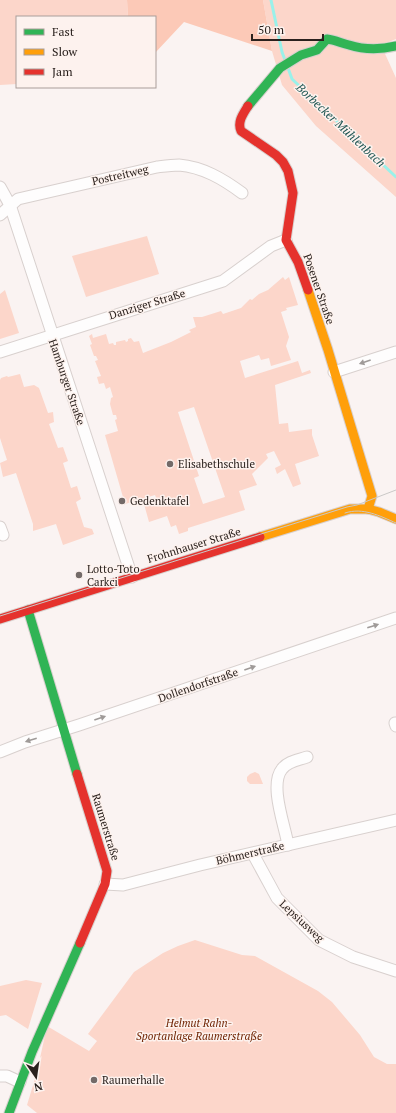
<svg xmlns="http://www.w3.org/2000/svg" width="396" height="1113" font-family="'PT Serif',serif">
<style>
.green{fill:#fcd6ca;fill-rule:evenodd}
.forest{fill:#fcc9b7}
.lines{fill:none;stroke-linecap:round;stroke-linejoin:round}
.stream{stroke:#9af1ea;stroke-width:3}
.street-casing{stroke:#d8d0ce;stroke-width:13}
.fast-casing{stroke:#d8d0ce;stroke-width:11}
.slow-casing{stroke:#d8d0ce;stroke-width:11}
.jam-casing{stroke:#d8d0ce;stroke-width:11}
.street{stroke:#fefdfd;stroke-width:11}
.fast{stroke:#30b455;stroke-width:9}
.slow{stroke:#ff9f0a;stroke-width:9}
.jam{stroke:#e5322d;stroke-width:9}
.tram{stroke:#cac8c7;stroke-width:1}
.oneway{fill:#9f9a98}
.poi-dot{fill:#736a68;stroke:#fdf2ee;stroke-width:1.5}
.labels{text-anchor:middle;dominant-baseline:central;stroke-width:3;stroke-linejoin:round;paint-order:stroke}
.street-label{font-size:11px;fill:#2a211d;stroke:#fdf2ee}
.poi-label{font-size:11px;fill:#2a211d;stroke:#fdf2ee;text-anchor:start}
.park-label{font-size:11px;font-style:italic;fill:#702403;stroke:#fdf2ee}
.water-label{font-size:12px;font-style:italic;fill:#205653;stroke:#fdf2ee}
</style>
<rect width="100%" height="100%" fill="#faf3f2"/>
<g class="green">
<polygon points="0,0 127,0 128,17 17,17 17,84 0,85"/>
<polygon points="263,0 396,0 396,39 381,45 396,78 396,197 316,126 282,85 272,51"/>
<polygon points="147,236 159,274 86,297 72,256"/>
<path d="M283,277L285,280L289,277L298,305L286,308L287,310L281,312L289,337L286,346L291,360L271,366L269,358L261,360L259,355L240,361L245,378L298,361L302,373L310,370L311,373L275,385L279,424L288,423L289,432L312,429V435L319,456L295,464L301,484L293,487L285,469L277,474L275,468L281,465L274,451L266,454L268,458L252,474L257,485L239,491L245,510L188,528V531L179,534L176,525L171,527L167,516L149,522L144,504L157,500L155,495L125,504L105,435L118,431L115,420L117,419L116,415H113L110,404L111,398L113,397L110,387L106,389L104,383L99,384L97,377L101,376L95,361L98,360L96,356H94L90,345L92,344L89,336L92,334L93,338L106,334L109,344L113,343L114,345H116V342L125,340L126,342L128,341V339L131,338L134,342L139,341L143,353L171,342L191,332L189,330L196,327L193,317H202L221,311L223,314L241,308L250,299L252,300L259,294L268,290ZM194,407L225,497L203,504L194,478L199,476L178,412Z"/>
<polygon points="5,290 19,333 0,339 0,294"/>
<polygon points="20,374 24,387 34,385 39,388 48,413 53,412 54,422 49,424 58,448 63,447 68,461 63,463 71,488 77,486 81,499 76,502 84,527 92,529 94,534 63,545 56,524 33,531 33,524 16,473 3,477 0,463 7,460 0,438 0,380 1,378 7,376 8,377"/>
<polygon points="255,772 259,774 263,784 250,784 247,781 247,777 250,774"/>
<polygon points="195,940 242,955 255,956 318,991 332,1002 360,1035 374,1057 387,1064 396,1064 396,1113 37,1113 27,1105 37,1072 47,1026 89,1051 97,1041 88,1034 134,972 163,953 178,946"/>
<polygon points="26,980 42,983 28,1029 6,1015 0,1016 0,986"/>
</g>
<polygon class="forest" points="127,0 263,0 272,51 184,22 155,53 155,17 128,17"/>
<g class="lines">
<g class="stream">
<polyline points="271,0 282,52 285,60"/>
<polyline points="288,68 292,79 396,177"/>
</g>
<defs>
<g id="street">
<polyline points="0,187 10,205 132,577"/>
<path d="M0,215L18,199L157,167C165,166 172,165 179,165C203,167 223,179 242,193"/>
<polyline points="0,352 223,281 271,246 286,240"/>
<polyline points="334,372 396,352"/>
<polyline points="0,527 3,535"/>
<polyline points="395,723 396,726"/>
<polyline points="0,752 25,742 79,725 396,618"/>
<path d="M288,845C285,826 269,785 282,769C288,761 299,760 307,757"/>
<polyline points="253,854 277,898 319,940 353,957 396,971"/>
<polyline points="105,884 123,885 200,865 396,820"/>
<polyline points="0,1076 7,1076 20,1082"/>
</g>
<g id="fast">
<path d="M248,106L280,68L301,55L317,50L327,39C335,40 341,43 349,45C365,50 379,50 396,46"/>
<polyline points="28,610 77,774"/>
<polyline points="9,1113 32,1052 80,943"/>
</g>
<g id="slow">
<polyline points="308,290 328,350 372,496 368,509"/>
<polyline points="260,537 350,509 368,509 379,512 396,519"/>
</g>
<g id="jam">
<path d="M248,106C243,114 237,122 241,131L276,155L283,162L288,171L293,193L286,240L298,262L308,290"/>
<polyline points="0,619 260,537"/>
<polyline points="77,774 107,871 105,884 80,943"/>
</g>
</defs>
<use href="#street" class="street-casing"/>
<use href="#fast" class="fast-casing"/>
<use href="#slow" class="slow-casing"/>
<use href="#jam" class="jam-casing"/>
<use href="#street" class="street"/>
<use href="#fast" class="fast"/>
<use href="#slow" class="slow"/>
<use href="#jam" class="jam"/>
<g class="tram">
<path d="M345,513C363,507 380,516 396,523"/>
<polyline points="0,616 347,507 357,505 396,490"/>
</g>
</g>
<defs><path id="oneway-solid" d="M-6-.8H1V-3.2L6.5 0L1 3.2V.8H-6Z"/></defs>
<g class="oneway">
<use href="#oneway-solid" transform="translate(365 362) rotate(161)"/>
<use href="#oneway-solid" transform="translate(373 626) rotate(-18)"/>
<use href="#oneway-solid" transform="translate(250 668) rotate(-19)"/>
<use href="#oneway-solid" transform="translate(100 718) rotate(-19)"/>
<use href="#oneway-solid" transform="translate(31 740) rotate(163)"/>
</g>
<g class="poi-dot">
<circle cx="170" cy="464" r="4"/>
<circle cx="122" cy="501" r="4"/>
<circle cx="79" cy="575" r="4"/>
<circle cx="94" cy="1080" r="4"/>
</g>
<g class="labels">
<g class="street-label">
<text transform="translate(120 175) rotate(-13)">Postreitweg</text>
<text transform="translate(319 289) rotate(71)">Posener Straße</text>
<text transform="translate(147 304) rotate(-17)">Danziger Straße</text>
<text transform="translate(67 382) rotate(71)">Hamburger Straße</text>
<text transform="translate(194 545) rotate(-17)">Frohnhauser Straße</text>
<text transform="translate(198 685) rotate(-19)">Dollendorfstraße</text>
<text transform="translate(106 827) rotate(73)">Raumerstraße</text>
<text transform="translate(250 853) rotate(-13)">Böhmerstraße</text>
<text transform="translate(302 921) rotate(43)">Lepsiusweg</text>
</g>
<g class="poi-label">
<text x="178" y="464">Elisabethschule</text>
<text x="130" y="501">Gedenktafel</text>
<text x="87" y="569">Lotto-Toto<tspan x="87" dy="13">Carkci</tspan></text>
<text x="102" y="1080">Raumerhalle</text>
</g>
<g class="park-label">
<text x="199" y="1023">Helmut Rahn-<tspan x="199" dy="13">Sportanlage Raumerstraße</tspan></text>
</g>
<g class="water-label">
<text transform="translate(341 125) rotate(43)">Borbecker Mühlenbach</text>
</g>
</g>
<rect x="16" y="16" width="140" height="72" fill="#fdf2ee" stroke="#a99e9a"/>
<rect x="24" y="29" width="20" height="6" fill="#30b455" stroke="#a99e9a"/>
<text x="52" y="36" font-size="12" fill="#2a211d">Fast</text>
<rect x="24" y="49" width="20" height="6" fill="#ff9f0a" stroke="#a99e9a"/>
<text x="52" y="56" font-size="12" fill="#2a211d">Slow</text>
<rect x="24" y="69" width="20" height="6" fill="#e5322d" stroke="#a99e9a"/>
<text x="52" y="76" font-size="12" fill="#2a211d">Jam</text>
<g transform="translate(36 1077) rotate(167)" stroke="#fdf2ee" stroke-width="3" paint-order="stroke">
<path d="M0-3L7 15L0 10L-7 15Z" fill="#2a211d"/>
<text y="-6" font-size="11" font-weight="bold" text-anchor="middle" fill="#2a211d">N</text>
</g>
<path d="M252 34v6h71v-6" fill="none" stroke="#2a211d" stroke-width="2"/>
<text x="258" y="34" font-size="12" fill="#2a211d" stroke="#fdf2ee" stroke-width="3" paint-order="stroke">50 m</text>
</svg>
